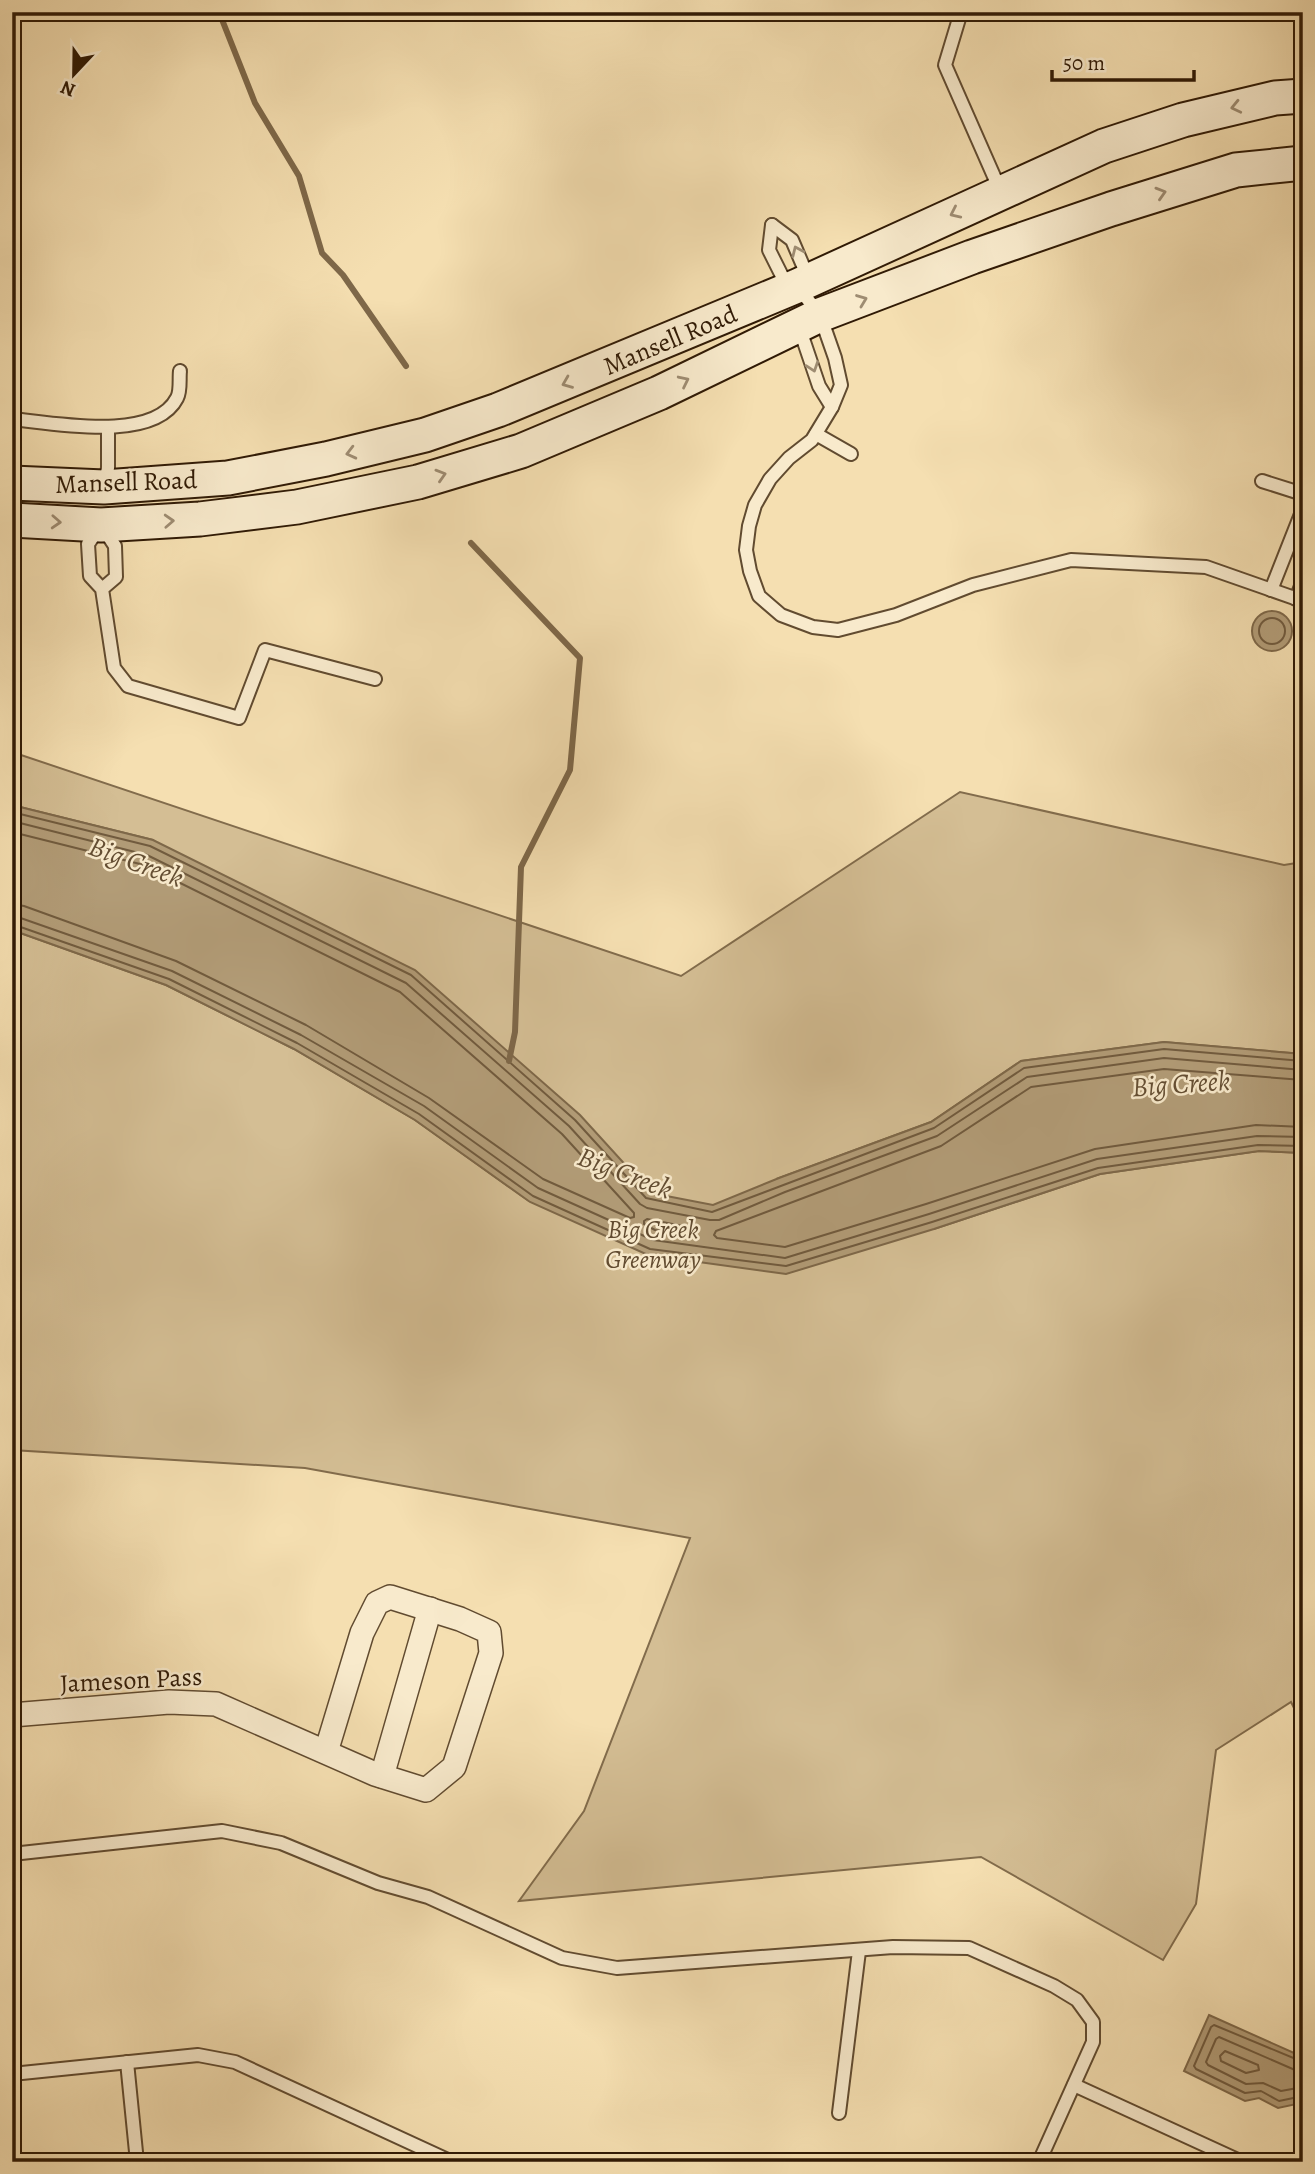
<svg xmlns="http://www.w3.org/2000/svg" width="1315" height="2174" font-family="Alegreya,serif">
<style>
.green{fill:#d4be94;stroke:#826c4c;stroke-width:2}
.water{fill:#b29c77;stroke:#7e6849;stroke-width:2}
.lines{fill:none;stroke-linecap:round;stroke-linejoin:round}
.shore{stroke:#715b3e;stroke-width:2}
.stream{stroke:#7e6849;stroke-width:6}
.lane-casing{stroke:#614b30;stroke-width:16}
.street-casing{stroke:#614b30;stroke-width:26}
.secondary-casing{stroke:#301a05;stroke-width:37}
.lane{stroke:#f8eacc;stroke-width:12}
.street{stroke:#f8eacc;stroke-width:23}
.secondary{stroke:#f8eacc;stroke-width:33}
.oneway{stroke:#9e8c72}
.labels{text-anchor:middle;dominant-baseline:central;stroke-width:5;stroke-linejoin:round;paint-order:stroke}
.street-label{font-size:26px;fill:#301a05;stroke:#f8eacc}
.park-label{font-size:26px;font-style:italic;fill:#614b30;stroke:#f8eacc}
.water-label{font-size:28px;font-style:italic;fill:#644e33;stroke:#f8eacc}
</style>
<rect width="100%" height="100%" fill="#f5dfb1"/>
<filter id="stains"><feTurbulence type="fractalNoise" baseFrequency=".00286" numOctaves="4"/><feColorMatrix values="0 0 0 0 .2 0 0 0 0 .09 0 0 0 0 .02 0 0 0 .5 -.17"/></filter>
<radialGradient id="worn" r=".72"><stop offset=".6" stop-color="#630" stop-opacity="0"/><stop offset="1" stop-color="#630" stop-opacity=".3"/></radialGradient>
<polygon class="green" points="12,752 681,976 960,792 1284,865 1303,862 1303,1054 1164,1042 1021,1061 931,1122 779,1178 934,1229 1100,1174 1259,1151 1303,1153 1303,1726 1291,1702 1216,1750 1196,1904 1163,1960 981,1857 519,1901 584,1811 690,1538 305,1468 12,1450 12,930 166,985 294,1049 415,1120 529,1201 153,840 12,805"/>
<g class="water">
<circle cx="1272" cy="631" r="20"/>
<polygon points="12,805 153,840 415,970 580,1115 651,1193 713,1205 779,1178 931,1122 1021,1061 1164,1042 1303,1054 1303,1153 1259,1151 1100,1174 934,1229 786,1274 648,1255 530,1202 415,1120 294,1049 166,985 12,930"/>
<polygon points="1209,2015 1303,2057 1303,2105 1301,2103 1278,2108 1259,2098 1245,2101 1184,2071"/>
</g>
<g class="lines">
<g class="shore">
<circle cx="1272" cy="631" r="13"/>
<polyline points="12,812 150,846 411,975 575,1120 646,1198 712,1212 934,1128 1024,1068 1164,1049 1303,1061"/>
<polyline points="12,821 147,855 406,983 569,1126 640,1204 647,1208 710,1220 719,1220 785,1192 937,1136 1027,1077 1164,1058 1303,1070"/>
<polyline points="12,832 144,865 400,992 562,1134 634,1213 634,1217 630,1218 543,1179 429,1098 306,1025 176,961 24,906 12,904"/>
<polyline points="12,915 172,971 301,1035 424,1106 538,1188 653,1240 785,1258 929,1214 1097,1159 1257,1136 1303,1137"/>
<polyline points="12,924 169,979 297,1043 419,1114 533,1196 650,1249 786,1266 932,1222 1098,1168 1258,1145 1303,1146"/>
<polyline points="1303,1080 1164,1069 1031,1087 941,1146 716,1231 714,1235 717,1238 785,1247 926,1204 1095,1149 1256,1125 1303,1127"/>
<polygon points="647,1219 693,1228 695,1232 692,1235 655,1230 644,1224 644,1221"/>
<polygon points="1225,2051 1258,2065 1259,2070 1246,2073 1221,2061 1220,2056"/>
<polyline points="1303,2062 1214,2025 1211,2027 1194,2066 1196,2069 1245,2093 1261,2091 1279,2101 1303,2096"/>
<polyline points="1303,2071 1295,2070 1219,2037 1216,2039 1206,2062 1208,2065 1246,2084 1263,2083 1281,2091 1303,2087"/>
</g>
<g class="stream">
<polyline points="219,12 255,103 299,176 322,253 343,275 406,366"/>
<polyline points="471,543 580,658 570,770 521,867 515,1032 509,1061"/>
</g>
<defs>
<g id="lane">
<polyline points="961,12 945,65 1000,190"/>
<polyline points="772,225 769,250 783,278 797,286 820,315 835,358 841,385 832,407 812,440 789,458 770,479 755,505 749,526 746,550 750,571 759,596 781,615 813,627 838,630 896,615 973,585 1071,560 1206,567 1303,601"/>
<polyline points="772,225 792,240 804,268 799,281"/>
<polyline points="799,327 819,386 832,407"/>
<path d="M12,419C53,423 154,443 177,398C181,391 179,379 180,371"/>
<polyline points="816,434 851,454"/>
<polyline points="1262,481 1303,494"/>
<polyline points="104,486 108,468 108,427"/>
<polyline points="102,589 116,577 115,546 101,525 88,544 90,576 102,589 114,668 128,686 239,718 265,650 375,679"/>
<polyline points="1271,590 1303,509"/>
<polyline points="1296,599 1303,581"/>
<polyline points="12,1854 222,1831 281,1843 378,1883 428,1897 562,1958 617,1968 893,1947 969,1948 1054,1986 1077,2000 1093,2022 1093,2042 1039,2162"/>
<polyline points="127,2062 137,2162"/>
<polyline points="12,2074 198,2055 235,2062 452,2162"/>
<polyline points="1074,2085 1242,2162"/>
<polyline points="839,2113 859,1951"/>
</g>
<g id="street">
<polyline points="12,1715 169,1702 216,1704 375,1774 426,1790 454,1767 491,1653 489,1632 460,1619 390,1597 377,1603 362,1633 326,1752"/>
<polyline points="382,1776 430,1609"/>
</g>
<g id="secondary">
<polyline points="12,483 104,487 228,478 326,459 425,435 498,410 797,286 1104,146 1183,120 1275,98 1303,96"/>
<polyline points="12,520 101,525 200,519 297,507 418,482 521,451 659,393 820,315 972,257 1111,209 1236,170 1303,163"/>
</g>
</defs>
<use href="#lane" class="lane-casing"/>
<use href="#street" class="street-casing"/>
<use href="#secondary" class="secondary-casing"/>
<use href="#lane" class="lane"/>
<use href="#street" class="street"/>
<use href="#secondary" class="secondary"/>
</g>
<defs><path id="oneway-chevron" d="M-2-3.5L2.5 0L-2 3.5" fill="none" stroke-width="1.6" stroke-linecap="round" stroke-linejoin="round" transform="scale(1.75)"/></defs>
<g class="oneway">
<use href="#oneway-chevron" transform="translate(1236 107) rotate(167)"/>
<use href="#oneway-chevron" transform="translate(1161 193) rotate(-17)"/>
<use href="#oneway-chevron" transform="translate(955 213) rotate(155)"/>
<use href="#oneway-chevron" transform="translate(797 251) rotate(-114)"/>
<use href="#oneway-chevron" transform="translate(862 300) rotate(-21)"/>
<use href="#oneway-chevron" transform="translate(813 367) rotate(71)"/>
<use href="#oneway-chevron" transform="translate(684 381) rotate(-26)"/>
<use href="#oneway-chevron" transform="translate(567 383) rotate(158)"/>
<use href="#oneway-chevron" transform="translate(351 453) rotate(166)"/>
<use href="#oneway-chevron" transform="translate(441 475) rotate(-17)"/>
<use href="#oneway-chevron" transform="translate(169 521) rotate(-3)"/>
<use href="#oneway-chevron" transform="translate(56 522) rotate(3)"/>
</g>
<g class="labels">
<g class="street-label">
<text transform="translate(670 340) rotate(-23)">Mansell Road</text>
<text transform="translate(126 482) rotate(-2)">Mansell Road</text>
<text transform="translate(131 1680) rotate(-3)">Jameson Pass</text>
</g>
<g class="park-label">
<text x="653" y="1229">Big Creek<tspan x="653" dy="30">Greenway</tspan></text>
</g>
<g class="water-label">
<text transform="translate(136 862) rotate(20)">Big Creek</text>
<text transform="translate(1181 1084) rotate(-4)">Big Creek</text>
<text transform="translate(625 1173) rotate(21)">Big Creek</text>
</g>
</g>
<rect width="1315" height="2174" fill="none" stroke="#f5dfb1" stroke-width="42"/>
<rect x="14" y="14" width="1287" height="2146" fill="none" stroke="#301a05" stroke-width="3.5"/>
<rect x="21" y="21" width="1273" height="2132" fill="none" stroke="#301a05" stroke-width="2"/>
<g transform="translate(74 74) rotate(202)" stroke="#f8eacc" stroke-width="5" paint-order="stroke">
<path d="M0-5L12 26L0 18L-12 26Z" fill="#301a05"/>
<text y="-10" font-size="19" font-weight="bold" text-anchor="middle" fill="#301a05">N</text>
</g>
<path d="M1052 70v10h142v-10" fill="none" stroke="#301a05" stroke-width="3.5"/>
<text x="1063" y="70" font-size="21" fill="#301a05" stroke="#f8eacc" stroke-width="5" paint-order="stroke">50 m</text>
<rect width="100%" height="100%" filter="url(#stains)"/>
<rect width="100%" height="100%" fill="url(#worn)"/>
</svg>
